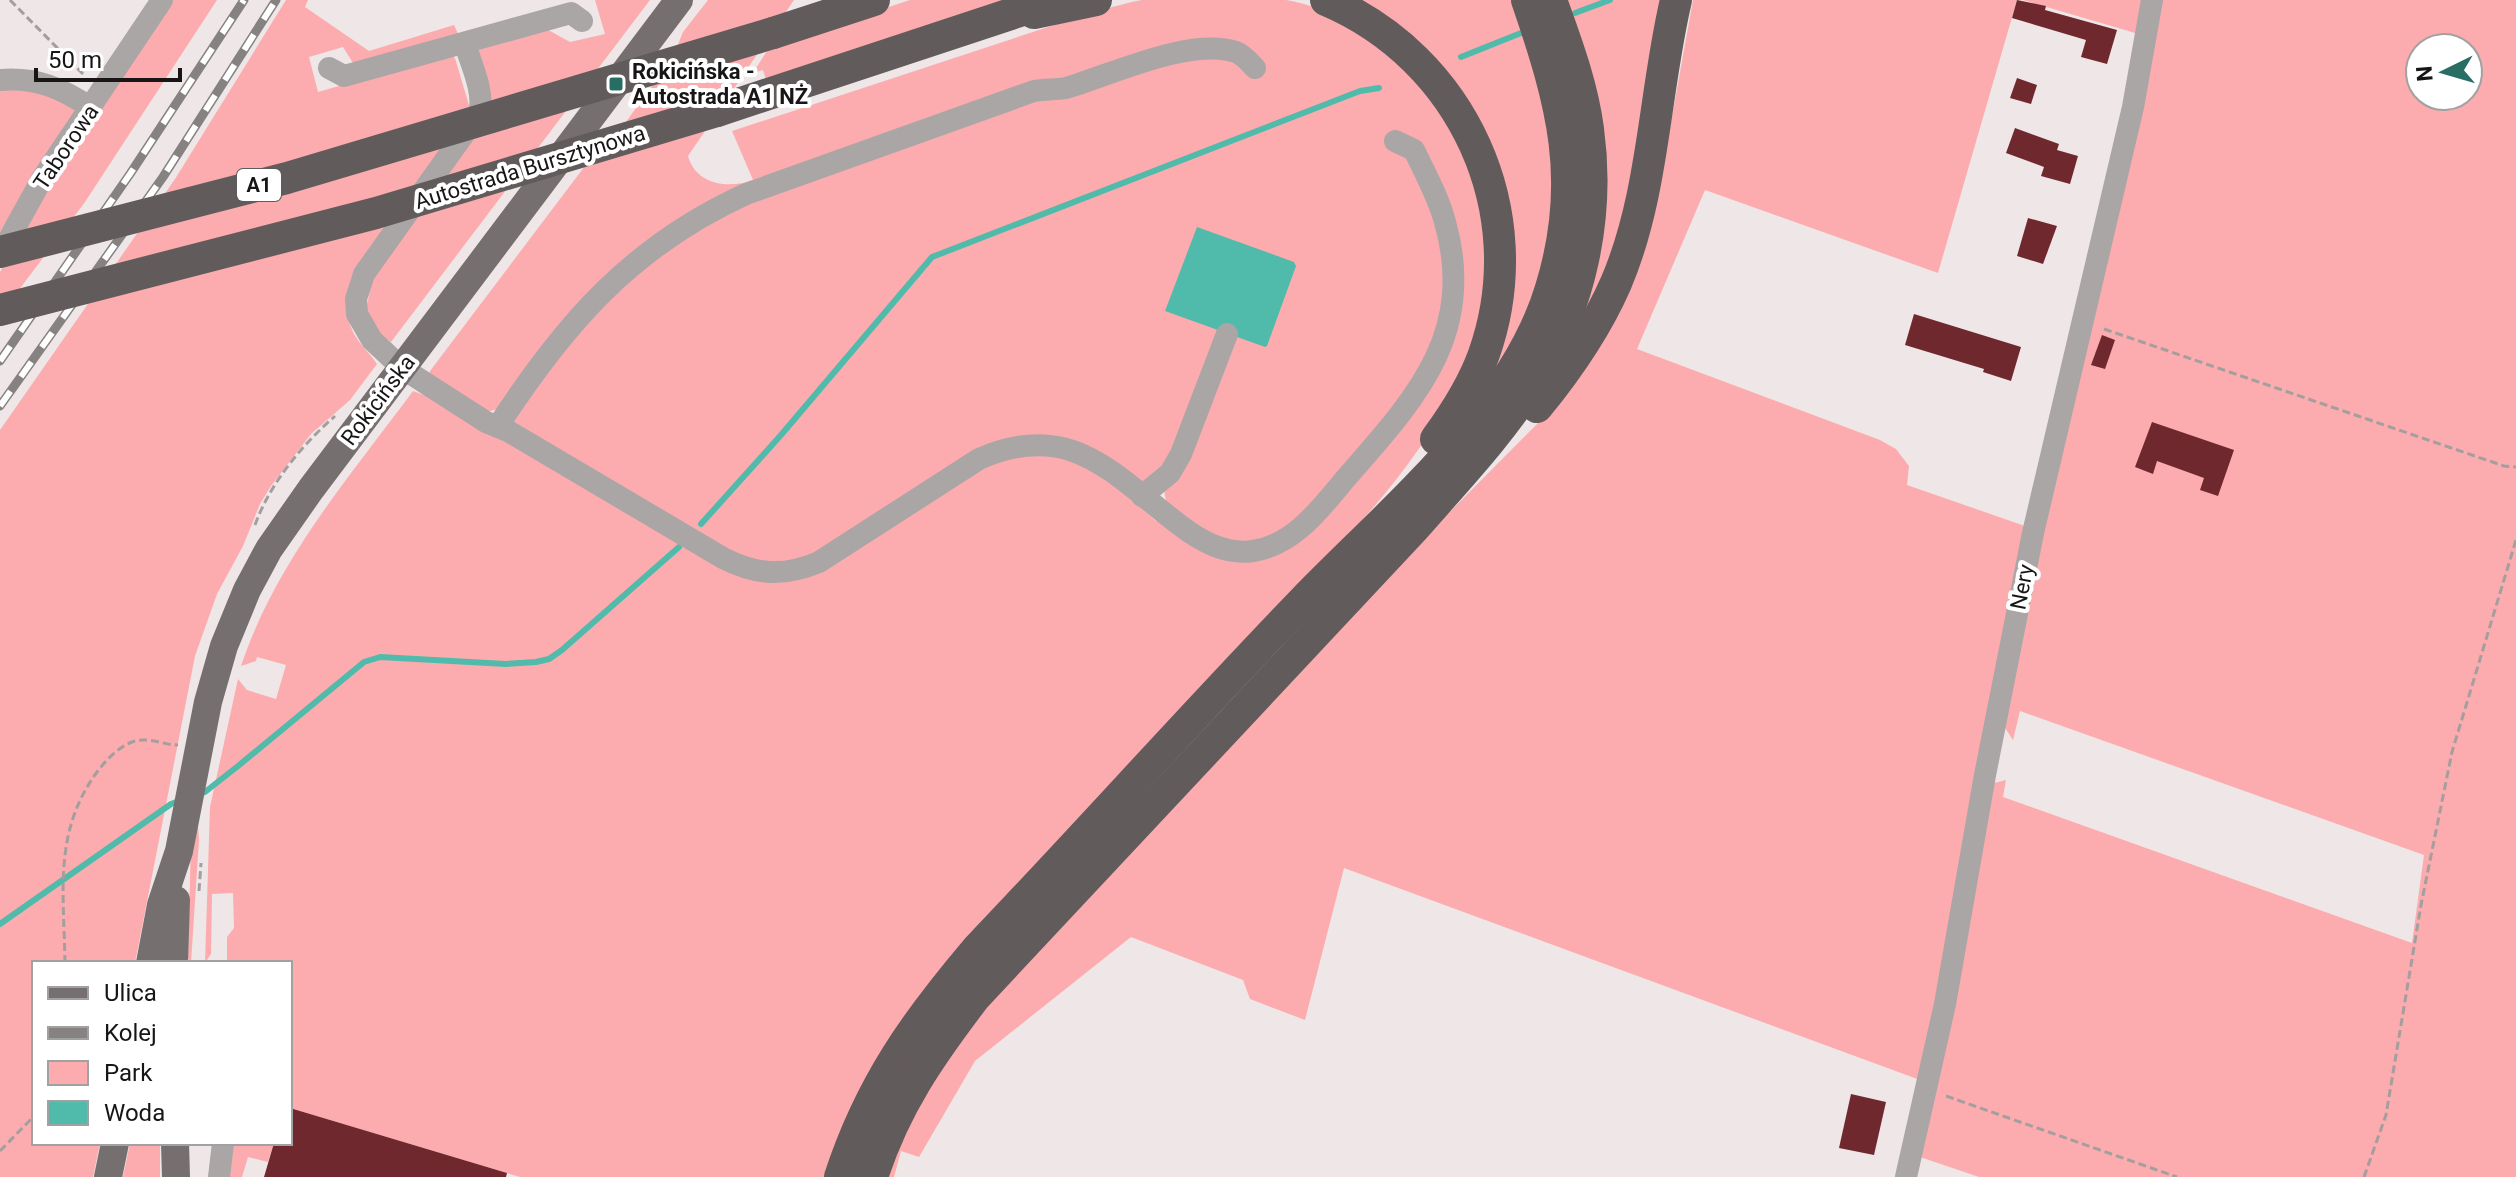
<svg xmlns="http://www.w3.org/2000/svg" width="2516" height="1177" font-family="Roboto,sans-serif">
<style>
.green{fill:#fcacae;fill-rule:evenodd}
.water{fill:#50bbab}
.lines{fill:none;stroke-linecap:round;stroke-linejoin:round}
.stream{stroke:#50bbab;stroke-width:6}
.building{fill:#70282f}
.path{stroke:#a49e9e;stroke-width:3;stroke-dasharray:8 4;stroke-linecap:butt}
.minor{stroke:#aaa6a6;stroke-width:22}
.major{stroke:#756f6f;stroke-width:28}
.highway{stroke:#625b5b;stroke-width:32}
.rail-casing{stroke:#878282;stroke-width:9}
.rail{stroke:#fff;stroke-width:6;stroke-dasharray:18;stroke-linecap:butt}
.highway-bridge{stroke:#625b5b;stroke-width:32}
.poi-dot{fill:#286e64;stroke:#fff;stroke-width:3}
.labels{text-anchor:middle;dominant-baseline:central;stroke-width:8;stroke-linejoin:round;paint-order:stroke}
.shield{fill:#fff;stroke:#5d5b5b;stroke-width:2}
.shield-label{font-size:20px;font-weight:bold;fill:#171515}
.poi-label{font-size:22px;font-weight:bold;fill:#171515;stroke:#fff;text-anchor:start}
.street-label{font-size:22px;fill:#171515;stroke:#fff}
</style>
<rect width="100%" height="100%" fill="#efe7e7"/>
<g class="green">
<polygon points="168,0 217,0 85,202 0,315 0,272 38,205"/>
<path d="M286,0H308L305,7L369,51L454,25L460,38L353,63L343,47L309,57L318,92L449,54L455,58L471,112L355,269C346,289 344,312 353,332C359,344 370,353 377,364L350,400L311,434L271,486L260,504L243,546L217,594L195,656L135,963H34V1143H100L93,1177H0V430L175,179Z"/>
<polygon points="595,0 650,0 391,342 376,332 366,310 372,280 476,131 477,54 480,48 543,27 570,42 605,34"/>
<path d="M708,0H794L688,156C696,185 729,189 753,180L732,131L1100,10C1114,7 1128,2 1142,0C1164,0 1188,0 1210,0C1234,0 1262,0 1286,0C1331,6 1386,43 1416,76C1493,161 1508,283 1457,385C1411,478 1331,554 1261,629C1181,713 1102,799 1023,883C941,970 859,1059 827,1177H520L290,1108V963H227V937L234,928L233,893L212,894L211,954L205,963L210,807L238,679L247,690L276,699L286,665L257,657L256,661L241,666C276,561 348,479 413,391L430,397L482,430L502,434L723,565C754,578 777,584 810,573L982,465L1020,453L1047,451L1076,456L1110,480L1156,521L1170,507L1166,501L1164,490L1179,470L1198,429L1187,424C1177,447 1169,477 1141,482L1111,459L1070,442L1052,439L1005,443L964,461L833,547L792,565L764,566L740,559L714,546L515,429L513,420L517,407C541,375 565,340 592,309C644,253 706,217 776,189L773,181C705,207 638,241 589,298C558,333 534,374 502,408L487,412L437,383L429,374L430,371L597,150L623,126L673,57L683,32Z"/>
<polygon points="910,0 1016,0 767,83 763,70 753,73 770,46"/>
<polygon points="1350,0 1515,0 1541,79 1557,187 1536,297 1485,389 1502,191"/>
<polygon points="1560,0 1666,0 1618,246 1575,337"/>
<polygon points="1693,0 2017,0 1938,273 1705,190 1637,349 1880,440 1896,449 1909,466 1907,485 2025,526 1920,1080 1344,868 1305,1020 1250,999 1243,980 1131,937 975,1061 919,1157 901,1151 894,1177 884,1177 902,1129 972,1019 1389,573 1538,423 1578,373 1662,172"/>
<polygon points="2023,0 2146,0 2142,35"/>
<path d="M2158,0H2516V1177H1979L1917,1156L1994,783L2006,780L2003,797L2412,943L2424,855L2020,711L2013,740L2005,728L2040,537ZM2420,48H2468V96H2420Z"/>
<polygon points="27,88 72,104 75,111 0,232 0,89"/>
<polygon points="197,810 199,840 191,963 188,958 191,840"/>
<polygon points="130,1143 160,1143 160,1177 123,1177"/>
<polygon points="233,1143 274,1143 268,1162 248,1157 242,1177 227,1177"/>
</g>
<polygon class="water" points="1197,227 1294,262 1296,266 1267,346 1265,347 1165,311"/>
<g class="lines">
<g class="stream">
<polyline points="1575,13 1610,0"/>
<polyline points="1461,57 1521,33"/>
<polyline points="701,524 781,435 932,257 1360,91 1379,88"/>
<polyline points="197,795 205,792 238,766 364,662 380,657 506,664 536,662 549,659 562,650 679,547"/>
<polyline points="0,924 171,804 179,801"/>
</g>
</g>
<g class="building">
<polygon points="2017,0 2046,6 2045,10 2117,30 2107,64 2081,57 2086,40 2012,18"/>
<polygon points="2017,78 2037,85 2031,104 2010,98"/>
<polygon points="2015,128 2059,144 2057,150 2078,156 2070,184 2041,176 2044,167 2006,153"/>
<polygon points="2028,218 2057,226 2043,264 2017,256"/>
<polygon points="1914,314 2021,347 2011,381 1983,372 1984,369 1905,345"/>
<polygon points="2102,335 2115,340 2105,369 2091,365"/>
<polygon points="2152,422 2234,450 2218,496 2200,490 2204,478 2157,461 2153,474 2135,467"/>
<polygon points="1851,1094 1886,1102 1874,1155 1839,1148"/>
<polygon points="290,1108 507,1173 506,1177 264,1177 274,1143 290,1143"/>
</g>
<g class="lines">
<g class="path">
<polyline points="10,0 85,76"/>
<polyline points="2104,329 2504,466 2516,467"/>
<path d="M255,525C270,483 302,445 335,416"/>
<polyline points="199,891 201,863"/>
<path d="M65,963C64,893 53,832 97,772C107,759 119,746 135,741C149,737 164,745 178,745"/>
<polyline points="1946,1096 2177,1177"/>
<polyline points="0,1151 34,1116"/>
<polyline points="2364,1177 2386,1115 2421,905 2452,752 2516,540"/>
</g>
<g class="minor">
<path d="M465,44C471,64 485,93 479,113L364,274L356,299L357,314L372,340L402,368L486,422L508,431L723,558C756,575 784,577 819,562L979,459C1072,418 1113,475 1181,526C1202,542 1226,555 1253,551C1294,545 1321,508 1346,478C1414,400 1477,335 1445,222C1438,196 1425,173 1414,150L1395,141"/>
<polyline points="329,68 344,76 571,13 582,21"/>
<path d="M0,80C36,77 62,88 91,108"/>
<polyline points="0,255 42,179 162,0"/>
<path d="M498,426C565,323 632,246 746,194L1034,91C1045,89 1055,90 1066,88C1111,75 1189,37 1236,52C1244,55 1250,63 1255,68"/>
<polyline points="1142,496 1170,473 1181,454 1227,334"/>
<polyline points="219,1177 223,1143"/>
<polyline points="1906,1177 1945,1004 1985,775 2033,533 2133,107 2152,0"/>
</g>
<g class="major">
<polyline points="150,963 161,905 179,851 208,702 224,646 247,590 269,549 311,489 679,0"/>
<polyline points="174,963 176,900"/>
<polyline points="175,1143 176,1177"/>
<polyline points="108,1177 115,1143"/>
</g>
<g class="highway">
<path d="M1326,0C1463,58 1534,212 1484,354C1473,385 1455,413 1436,439"/>
<polyline points="1034,13 1096,0"/>
<polyline points="773,33 874,0"/>
<polyline points="717,111 1053,0"/>
<path d="M1537,407C1568,369 1596,329 1616,283C1654,194 1654,93 1676,0"/>
<path d="M840,1177C870,1085 915,1022 977,949C1087,834 1192,716 1303,601C1389,512 1515,410 1551,288C1584,181 1562,102 1527,0"/>
<path d="M872,1177C895,1106 930,1056 975,997L1415,527C1456,480 1501,433 1534,380C1581,306 1600,216 1588,129C1582,84 1566,42 1551,0"/>
</g>
<defs>
<g id="rail">
<polyline points="0,361 130,174 244,0"/>
<polyline points="0,406 163,177 276,0"/>
</g>
</defs>
<use href="#rail" class="rail-casing"/>
<use href="#rail" class="rail"/>
<g class="highway-bridge">
<polyline points="0,252 287,178 773,33"/>
<polyline points="0,310 376,213 717,111"/>
</g>
</g>
<rect class="poi-dot" x="608" y="76" width="16" height="16" rx="4"/>
<g class="labels">
<rect class="shield" x="237" y="169" width="44" height="32" rx="6"/>
<g class="shield-label">
<text x="259" y="185">A1</text>
</g>
<g class="poi-label">
<text x="632" y="71">Rokicińska -<tspan x="632" dy="25">Autostrada A1 NŻ</tspan></text>
</g>
<g class="street-label">
<text transform="translate(66 147) rotate(-56)">Taborowa</text>
<text transform="translate(530 167) rotate(-17)">Autostrada Bursztynowa</text>
<text transform="translate(378 400) rotate(-53)">Rokicińska</text>
<text transform="translate(2022 587) rotate(-79)">Nery</text>
</g>
</g>
<rect x="32" y="961" width="260" height="184" fill="#ffffff" stroke="#a2a1a1" stroke-width="2"/>
<rect x="48" y="987" width="40" height="12" fill="#756f6f" stroke="#a2a1a1" stroke-width="2"/>
<text x="104" y="1001" font-size="24" fill="#171515">Ulica</text>
<rect x="48" y="1027" width="40" height="12" fill="#878282" stroke="#a2a1a1" stroke-width="2"/>
<text x="104" y="1041" font-size="24" fill="#171515">Kolej</text>
<rect x="48" y="1061" width="40" height="24" fill="#fcacae" stroke="#a2a1a1" stroke-width="2"/>
<text x="104" y="1081" font-size="24" fill="#171515">Park</text>
<rect x="48" y="1101" width="40" height="24" fill="#50bbab" stroke="#a2a1a1" stroke-width="2"/>
<text x="104" y="1121" font-size="24" fill="#171515">Woda</text>
<g transform="translate(2444 72) rotate(265)"><circle r="38" fill="#ffffff" stroke="#a2a1a1" stroke-width="2"/>
<path d="M0-6L14 30L0 20L-14 30Z" fill="#286e64"/>
<text y="-12" font-size="22" font-weight="bold" text-anchor="middle" fill="#171515">N</text>
</g>
<path d="M36 68v12h144v-12" fill="none" stroke="#171515" stroke-width="4"/>
<text x="48" y="68" font-size="24" fill="#171515" stroke="#ffffff" stroke-width="6" paint-order="stroke">50 m</text>
</svg>
